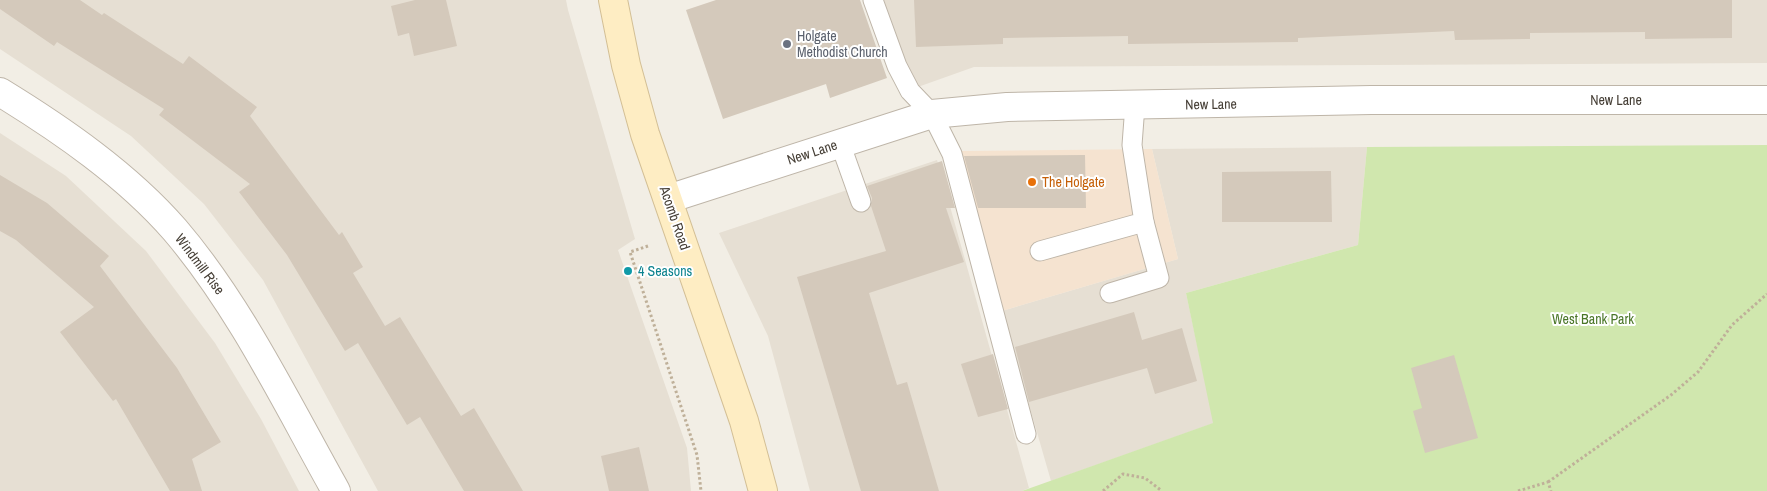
<svg xmlns="http://www.w3.org/2000/svg" width="1767" height="491" font-family="'Archivo Narrow',sans-serif">
<style>
.residential{fill:#e6dfd3}
.commercial{fill:#f5e3d0}
.green{fill:#d0e7ae}
.building{fill:#d4c9bb}
.lines{fill:none;stroke-linecap:round;stroke-linejoin:round}
.service-casing{stroke:#beb5a8;stroke-width:21}
.minor-casing{stroke:#beb5a8;stroke-width:30}
.secondary-casing{stroke:#d3bf95;stroke-width:30}
.path{stroke:#bfb099;stroke-width:3;stroke-dasharray:2.5 2.5;stroke-linecap:butt}
.service{stroke:#fff;stroke-width:19}
.minor{stroke:#fff;stroke-width:28}
.secondary{stroke:#feedc3;stroke-width:28}
.worship-dot{fill:#6b7280;stroke:#fff;stroke-width:2}
.food-dot{fill:#e8710a;stroke:#fff;stroke-width:2}
.culture-dot{fill:#0f9aa8;stroke:#fff;stroke-width:2}
.labels{text-anchor:middle;dominant-baseline:central;stroke-width:4;stroke-linejoin:round;paint-order:stroke}
.worship-label{font-size:14px;fill:#5b616d;stroke:#fff;text-anchor:start}
.street-label{font-size:14px;fill:#453e35;stroke:#fff}
.food-label{font-size:14px;fill:#c56008;stroke:#fff;text-anchor:start}
.culture-label{font-size:14px;fill:#0d838f;stroke:#fff;text-anchor:start}
.park-label{font-size:14px;fill:#4a7628;stroke:#fff}
</style>
<rect width="100%" height="100%" fill="#f2eee5"/>
<g class="residential">
<polygon points="0,0 566,0 568,10 635,239 618,250 687,448 691,491 378,491 263,280 204,204 131,136 0,49"/>
<polygon points="884,0 1767,0 1767,63 974,67 915,88"/>
<polygon points="0,133 66,176 146,251 215,343 261,419 299,491 0,491"/>
<polygon points="1367,147 1358,245 1186,293 1214,423 1051,481 1002,311 1178,259 1152,149"/>
<polygon points="937,160 1029,488 1022,491 810,491 768,336 719,233"/>
</g>
<polygon class="commercial" points="1152,149 1178,259 1002,311 961,151"/>
<polygon class="green" points="1767,145 1767,491 1022,491 1213,423 1186,293 1358,245 1367,147"/>
<g class="building">
<polygon points="0,0 80,0 102,15 104,13 183,64 189,56 257,107 250,116 339,235 342,232 363,267 353,273 385,326 400,317 461,416 474,408 523,491 464,491 420,417 407,425 358,343 345,351 287,255 239,192 250,184 159,115 164,109 57,42 54,46 0,9"/>
<polygon points="415,0 446,0 457,46 414,56 409,33 398,36 391,6"/>
<polygon points="716,0 860,0 887,78 830,98 826,84 723,119 686,10"/>
<polygon points="914,0 1732,0 1732,38 1645,39 1645,32 1530,33 1530,39 1455,40 1454,31 1298,38 1298,42 1128,44 1128,36 1003,38 1003,44 916,47"/>
<polygon points="1085,155 1086,208 978,208 964,156"/>
<polygon points="942,161 955,208 946,208 964,262 869,293 897,385 907,382 939,491 861,491 797,277 886,251 871,206 872,198 867,186"/>
<polygon points="1331,171 1332,222 1222,222 1222,172"/>
<polygon points="0,175 47,203 109,256 100,266 177,368 221,442 192,459 202,491 170,491 116,399 113,401 60,332 94,307 16,240 0,231"/>
<polygon points="1134,312 1142,340 1182,328 1197,381 1155,394 1147,368 1029,402 1015,347"/>
<polygon points="993,354 1008,409 978,417 961,364"/>
<polygon points="1454,355 1478,438 1425,453 1413,411 1422,408 1411,368"/>
<polygon points="639,447 649,491 609,491 601,456"/>
</g>
<g class="lines">
<defs>
<g id="service">
<polyline points="873,0 897,66 910,91 932,114 952,154 1026,434"/>
<polyline points="840,143 861,202"/>
<polyline points="1040,251 1144,222 1132,145 1135,105"/>
<polyline points="1110,293 1159,278 1144,222"/>
</g>
<g id="minor">
<path d="M0,92C62,130 127,175 175,230C240,306 287,404 336,491"/>
<polyline points="668,199 932,114 1007,107 1371,100 1767,100"/>
</g>
<polyline id="secondary" points="613,0 626,65 645,134 744,421 763,491"/>
</defs>
<use href="#service" class="service-casing"/>
<use href="#minor" class="minor-casing"/>
<use href="#secondary" class="secondary-casing"/>
<g class="path">
<polyline points="648,246 630,252 697,455 701,491"/>
<polyline points="1548,482 1671,395 1698,372 1732,325 1767,294"/>
<polyline points="1103,491 1123,474 1145,478 1162,491"/>
<polyline points="1518,491 1548,482 1551,491"/>
</g>
<use href="#service" class="service"/>
<use href="#minor" class="minor"/>
<use href="#secondary" class="secondary"/>
</g>
<circle class="worship-dot" cx="787" cy="44" r="5"/>
<circle class="food-dot" cx="1032" cy="182" r="5"/>
<circle class="culture-dot" cx="628" cy="271" r="5"/>
<g class="labels">
<g class="worship-label">
<text x="797" y="36">Holgate<tspan x="797" dy="16">Methodist Church</tspan></text>
</g>
<g class="street-label">
<text x="1616" y="100">New Lane</text>
<text transform="translate(1211 104) rotate(-1)">New Lane</text>
<text transform="translate(812 152) rotate(-18)">New Lane</text>
<text transform="translate(675 218) rotate(71)">Acomb Road</text>
<text transform="translate(200 264) rotate(53)">Windmill Rise</text>
</g>
<g class="food-label">
<text x="1042" y="182">The Holgate</text>
</g>
<g class="culture-label">
<text x="638" y="271">4 Seasons</text>
</g>
<g class="park-label">
<text x="1593" y="319">West Bank Park</text>
</g>
</g>
</svg>
